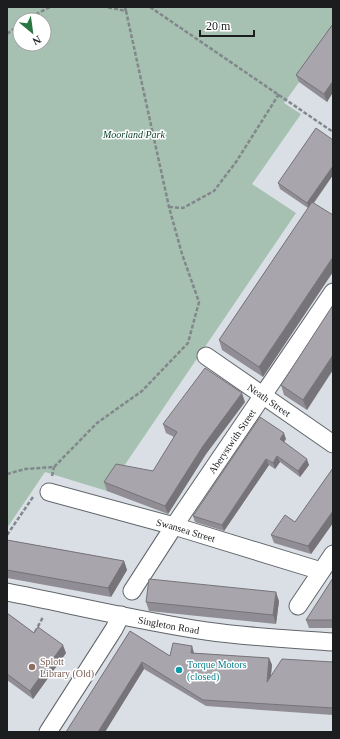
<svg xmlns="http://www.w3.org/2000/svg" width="340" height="739" font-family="Georgia,serif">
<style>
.green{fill:#a6c1b1;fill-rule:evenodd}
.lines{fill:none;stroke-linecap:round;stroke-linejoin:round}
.minor-casing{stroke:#61666b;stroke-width:19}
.path{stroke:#82878b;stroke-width:2.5;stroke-dasharray:4 2;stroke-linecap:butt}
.minor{stroke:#fff;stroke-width:17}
.wall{fill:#908e94}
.shaded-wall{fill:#767478}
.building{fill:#a8a5ac;stroke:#767478}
.education-dot{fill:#8d6e63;stroke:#fff;stroke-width:1.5}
.culture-dot{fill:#0f9aa8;stroke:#fff;stroke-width:1.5}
.labels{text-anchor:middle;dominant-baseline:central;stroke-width:3;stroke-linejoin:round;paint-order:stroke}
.park-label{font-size:10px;font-style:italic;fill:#073e26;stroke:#fff}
.street-label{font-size:10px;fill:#1b1d1f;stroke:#fff}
.education-label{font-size:10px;fill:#785e54;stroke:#fff;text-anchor:start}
.culture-label{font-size:10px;fill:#0d838f;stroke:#fff;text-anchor:start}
</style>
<rect width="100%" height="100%" fill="#d9dfe5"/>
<path class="green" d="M7,7H333V35L284,103L301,114L252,184L296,213L107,491L45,472L7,528ZM20,20H44V44H20Z"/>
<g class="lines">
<defs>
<g id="minor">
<path id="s1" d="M206,356L333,444"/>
<path id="s2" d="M49,492L174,526L321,571"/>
<path id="s3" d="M132,591L174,526L333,292"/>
<path id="s4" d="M7,592C73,605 139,621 206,631C248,637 291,639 333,642"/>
<polyline points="298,606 333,554"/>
<polyline points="48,732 114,629 121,615"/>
</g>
</defs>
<use href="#minor" class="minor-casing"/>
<g class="path">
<polyline points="125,7 126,11"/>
<polyline points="150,7 333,132"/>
<polyline points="25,20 50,7"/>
<polyline points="7,34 20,24"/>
<polyline points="169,207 183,208 214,191 236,162 279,94"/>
<polyline points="7,474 25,469 54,467 97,423 142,391 188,343 199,302 182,254 169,207 126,11 106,7"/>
<polyline points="52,476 54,467"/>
<polyline points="7,535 33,497"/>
<polyline points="35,632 43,617"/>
</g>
<use href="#minor" class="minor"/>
</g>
<g class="wall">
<polygon points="333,24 333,92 327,102 299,82 296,75"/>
<polygon points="333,140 333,175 314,203 263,377 222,350 219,340 308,208 280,189 278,183"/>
<polygon points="333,305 307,410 284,395 281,385"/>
<polygon points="245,402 206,454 168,514 107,491 104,482 153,471 174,437 166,433 163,424"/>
<polygon points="286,439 284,442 309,465 300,477 280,462 275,469 269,465 224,531 195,522 193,516"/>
<polygon points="333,468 333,523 311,554 274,543 271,535 295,522"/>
<polygon points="7,540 124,561 127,570 111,597 7,578"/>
<polygon points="333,578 333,628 309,628 306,620"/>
<polygon points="279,601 276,624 149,611 146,602"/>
<polygon points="7,613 34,633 66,653 33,699 7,680"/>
<polygon points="130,631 170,656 194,653 269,658 272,665 271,676 333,662 333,715 206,706 144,669 105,732 66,732"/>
</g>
<g class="shaded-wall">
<polygon points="333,81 333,92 327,102 324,94"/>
<polygon points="333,166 333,175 309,209 307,203"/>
<polygon points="333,257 333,272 263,377 259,367"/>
<polygon points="333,355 333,370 307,410 303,400"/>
<polygon points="242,393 245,402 206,454 168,514 165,506 203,446"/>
<polygon points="284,433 286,439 282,445 280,439"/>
<polygon points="277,456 280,462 275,469 273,463"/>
<polygon points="266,459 269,465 224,531 222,525"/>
<polygon points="307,459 309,465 300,477 298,471"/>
<polygon points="333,511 333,523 311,554 308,546"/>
<polygon points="124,561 127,570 111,597 108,588"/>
<polygon points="276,592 279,601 276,624 273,615"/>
<polygon points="63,645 66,653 33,699 30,691"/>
<polygon points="192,646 194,653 191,653"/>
<polygon points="269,658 272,665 269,689 267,682"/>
<polygon points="142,662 144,669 105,732 98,732"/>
</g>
<g class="building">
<polygon points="333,24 333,81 324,94 296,75"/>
<polygon points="316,128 333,140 333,166 307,203 278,183"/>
<polygon points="312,202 333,215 333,257 259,367 219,340"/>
<polygon points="333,305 333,355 303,400 281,385"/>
<polygon points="205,368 242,393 203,446 165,506 104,482 116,464 153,471 177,432 163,424"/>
<polygon points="260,417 284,433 280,439 307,459 298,471 277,456 273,463 266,459 222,525 193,516"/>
<polygon points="333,468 333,511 308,546 271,535 285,515 295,522"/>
<polygon points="7,540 124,561 108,588 7,570"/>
<polygon points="333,578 333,620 306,620"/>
<polygon points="149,579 276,592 273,615 146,602"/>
<polygon points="7,613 34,633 38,627 63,645 30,691 7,674"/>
<polygon points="130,631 170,656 173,643 192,646 191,653 269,658 267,682 282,659 333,662 333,708 203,700 142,662 98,732 66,732"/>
</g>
<circle class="education-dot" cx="32" cy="667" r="4"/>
<circle class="culture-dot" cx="179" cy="670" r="4"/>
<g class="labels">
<g class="park-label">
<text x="134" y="134">Moorland Park</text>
</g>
<g class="street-label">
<text stroke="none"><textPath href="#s1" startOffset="77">Neath Street</textPath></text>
<text stroke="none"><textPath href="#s3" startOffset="180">Aberystwith Street</textPath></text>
<text stroke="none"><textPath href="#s2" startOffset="142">Swansea Street</textPath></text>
<text stroke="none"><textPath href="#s4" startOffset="165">Singleton Road</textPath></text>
</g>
<g class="education-label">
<text x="40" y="661">Splott<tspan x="40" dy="12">Library (Old)</tspan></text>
</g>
<g class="culture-label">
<text x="187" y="664">Torque Motors<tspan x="187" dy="12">(closed)</tspan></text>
</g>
</g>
<rect width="340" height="739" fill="none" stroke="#1b1d1f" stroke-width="16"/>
<g transform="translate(32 32) rotate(151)"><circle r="19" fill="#ffffff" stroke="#a4a5a5"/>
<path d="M0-3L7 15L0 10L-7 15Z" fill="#2b7543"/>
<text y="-6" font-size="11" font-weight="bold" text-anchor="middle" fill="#1b1d1f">N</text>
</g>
<path d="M200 30v6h54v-6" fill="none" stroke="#1b1d1f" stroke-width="2"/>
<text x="206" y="30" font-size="12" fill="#1b1d1f" stroke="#ffffff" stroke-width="3" paint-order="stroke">20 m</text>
</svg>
